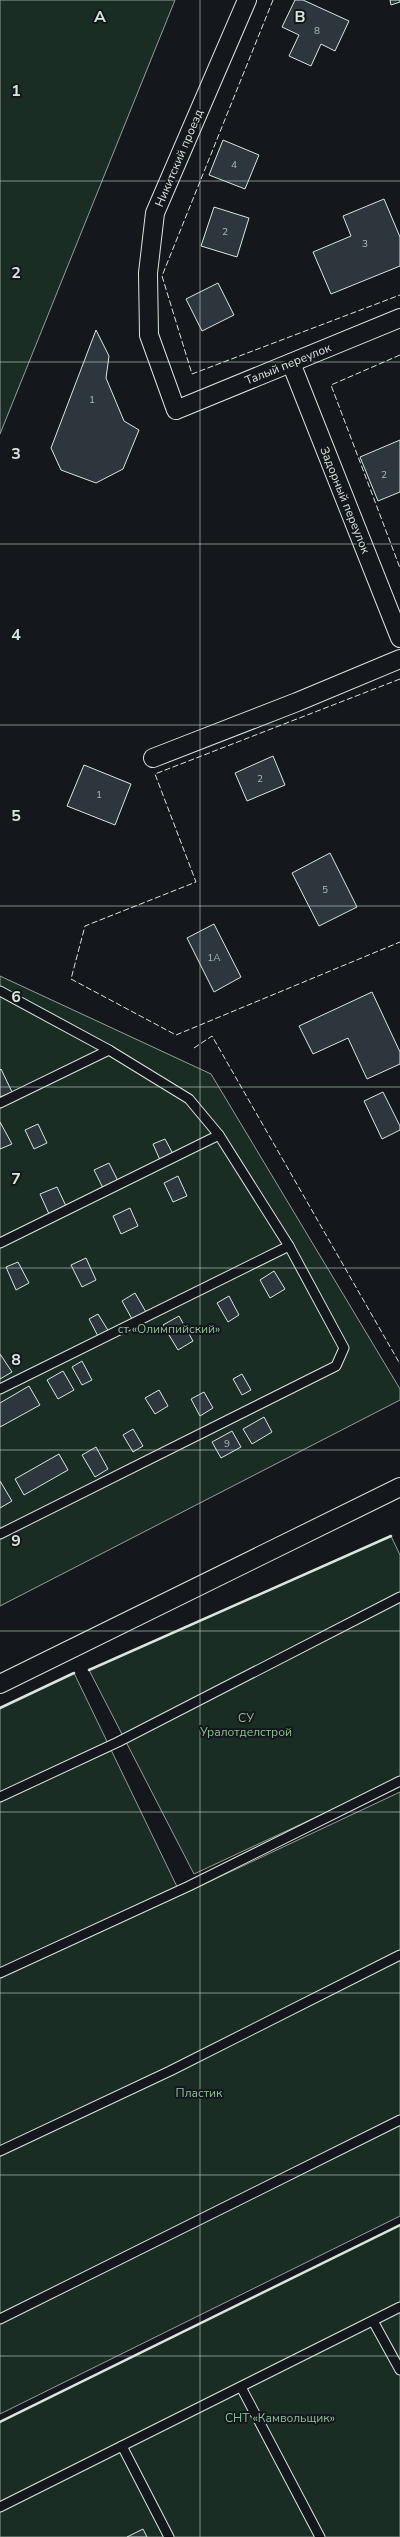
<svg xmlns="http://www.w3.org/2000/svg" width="400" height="2537" font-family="'Nunito Sans',sans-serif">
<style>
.green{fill:#1a2d24;stroke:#939e99}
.building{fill:#2c363c;stroke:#d8e6dc}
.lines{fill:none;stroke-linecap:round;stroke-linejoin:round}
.lane-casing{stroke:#d8e6dc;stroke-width:11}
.street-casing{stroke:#d8e6dc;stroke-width:20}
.lane{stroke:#14181c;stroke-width:9}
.street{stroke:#14181c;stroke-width:18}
.fence{stroke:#d8e6dc;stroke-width:1;stroke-dasharray:6 2.5;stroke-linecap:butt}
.wall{stroke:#d8e6dc;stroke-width:2.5}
.grid{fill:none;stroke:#d8e6dc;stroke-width:1;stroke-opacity:0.55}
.labels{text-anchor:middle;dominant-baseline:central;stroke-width:4;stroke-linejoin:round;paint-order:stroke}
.number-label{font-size:10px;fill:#adbab4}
.street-label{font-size:12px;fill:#d8e6dc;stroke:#14181c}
.park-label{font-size:12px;fill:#8ac095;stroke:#14181c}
.grid-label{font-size:16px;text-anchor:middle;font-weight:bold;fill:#d8e6dc;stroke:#14181c;stroke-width:4;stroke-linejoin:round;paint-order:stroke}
</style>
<rect width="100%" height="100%" fill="#14181c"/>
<g class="green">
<polygon points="0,0 175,0 0,434"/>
<polygon points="0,976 211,1074 400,1389 400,1400 0,1606"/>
<polygon points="391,1536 400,1555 400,1778 194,1874 89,1670"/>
<polygon points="74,1673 181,1895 400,1792 400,2216 0,2414 0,1708"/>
<polygon points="400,2225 400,2537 0,2537 0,2422"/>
</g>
<g class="building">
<polygon points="295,0 303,0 349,21 335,51 321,44 311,66 289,56 299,35 282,27"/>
<polygon points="390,0 400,0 400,2 391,5"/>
<polygon points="223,140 259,155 245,189 209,175"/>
<polygon points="384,199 400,237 400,266 331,294 313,252 351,236 343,216"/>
<polygon points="214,207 249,218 237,257 201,246"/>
<polygon points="218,283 234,315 202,331 186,299"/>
<polygon points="96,330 109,356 106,378 124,421 139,430 123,469 96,483 61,470 51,448"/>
<polygon points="400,440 400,492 378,501 360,457"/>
<polygon points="273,756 285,785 247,801 235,773"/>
<polygon points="84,765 131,784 115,825 67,806"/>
<polygon points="330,853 357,907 319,926 292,873"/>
<polygon points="214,924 241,977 214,992 187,938"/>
<polygon points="372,992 400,1052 400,1064 367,1079 348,1038 313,1054 299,1026"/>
<polygon points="1,1069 12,1092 0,1097 0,1070"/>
<polygon points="383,1092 400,1126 400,1130 382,1139 364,1101"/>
<polygon points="0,1122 12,1144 0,1149"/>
<polygon points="38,1124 47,1143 34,1149 25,1130"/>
<polygon points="165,1139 173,1154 160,1160 153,1144"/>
<polygon points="109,1163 119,1183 104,1190 94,1170"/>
<polygon points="178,1176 187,1196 173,1202 164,1183"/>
<polygon points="57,1187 66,1206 49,1214 40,1194"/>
<polygon points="130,1208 138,1226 121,1234 113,1216"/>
<polygon points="86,1258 96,1280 82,1287 71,1265"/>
<polygon points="18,1262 29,1283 16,1290 6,1267"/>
<polygon points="274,1271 285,1289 270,1298 260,1280"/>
<polygon points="135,1293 146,1312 132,1319 122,1301"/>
<polygon points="229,1296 239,1315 228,1322 217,1303"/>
<polygon points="98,1314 109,1332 99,1338 89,1319"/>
<polygon points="179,1316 193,1341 178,1350 163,1325"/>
<polygon points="0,1354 12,1372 0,1379"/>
<polygon points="82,1361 92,1380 82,1385 72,1367"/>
<polygon points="63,1371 74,1390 58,1399 47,1380"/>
<polygon points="242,1374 251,1390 242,1395 233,1379"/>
<polygon points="29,1386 40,1405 0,1427 0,1403"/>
<polygon points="159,1390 168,1406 155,1414 145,1398"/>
<polygon points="204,1392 213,1408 200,1416 191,1399"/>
<polygon points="264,1417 272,1432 252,1444 243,1429"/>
<polygon points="133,1429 143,1446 133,1452 123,1435"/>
<polygon points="232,1431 241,1447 221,1458 212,1442"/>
<polygon points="96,1447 108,1469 95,1477 82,1455"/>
<polygon points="59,1454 68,1470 24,1495 15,1479"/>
<polygon points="0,1481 12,1501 0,1508"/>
<polygon points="143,2529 147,2537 127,2537"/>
</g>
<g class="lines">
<defs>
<g id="lane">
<polyline points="0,991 109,1050"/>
<polyline points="0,1103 109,1050 189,1099 219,1135 289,1246 344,1348 336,1366 0,1534"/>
<polyline points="0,1243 219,1135"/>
<polyline points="0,1389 289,1246"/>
<polyline points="0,1797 118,1742 400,1597"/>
<polyline points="0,1973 189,1886 400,1781"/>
<polyline points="0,2151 170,2071 400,1955"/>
<polyline points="0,2319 400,2120"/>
<polyline points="373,2321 400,2370"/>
<polyline points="241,2387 320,2537"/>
<polyline points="122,2446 169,2537"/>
<polyline points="0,2507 400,2307"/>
</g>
<g id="street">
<polyline points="247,0 155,213 148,273 149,335 176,410 400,318"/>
<polyline points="291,363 400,638"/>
<polyline points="153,758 297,702 400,659"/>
<polyline points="0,1684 400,1487"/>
</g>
</defs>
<use href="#lane" class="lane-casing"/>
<use href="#street" class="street-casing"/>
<use href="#lane" class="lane"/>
<use href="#street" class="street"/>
<g class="fence">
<polyline points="273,0 162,276 192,374 400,295"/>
<polyline points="400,355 331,385 400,568"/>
<polyline points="400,679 155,774 196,882 85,926 71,979 176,1035 400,942"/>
<polyline points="194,1048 212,1036 400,1364"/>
</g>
<g class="wall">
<polyline points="89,1670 391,1536"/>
<polyline points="0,1708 74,1673"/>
<polyline points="0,2422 400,2225"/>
</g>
</g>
<path class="grid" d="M200,0V2537M0,181H400M0,362H400M0,544H400M0,725H400M0,906H400M0,1087H400M0,1268H400M0,1450H400M0,1631H400M0,1812H400M0,1993H400M0,2175H400M0,2356H400"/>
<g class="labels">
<g class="number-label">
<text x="317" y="31">8</text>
<text x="234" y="165">4</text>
<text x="225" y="232">2</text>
<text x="365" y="244">3</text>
<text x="92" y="400">1</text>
<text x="384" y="475">2</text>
<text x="260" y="779">2</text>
<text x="99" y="795">1</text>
<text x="325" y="890">5</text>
<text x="214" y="958">1А</text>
<text x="227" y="1444">9</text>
</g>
<g class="street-label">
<text transform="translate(179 158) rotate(-67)">Никитский проезд</text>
<text transform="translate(288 364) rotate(-22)">Талый переулок</text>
<text transform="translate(345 500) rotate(68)">Задорный переулок</text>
</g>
<g class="park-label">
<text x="169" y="1329">ст «Олимпийский»</text>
<text x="246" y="1718">СУ<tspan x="246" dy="14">Уралотделстрой</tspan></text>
<text x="199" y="2093">Пластик</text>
<text x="280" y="2418">СНТ «Камвольщик»</text>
</g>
</g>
<g class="grid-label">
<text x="100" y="22">A</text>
<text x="300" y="22">B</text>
<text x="16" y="96">1</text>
<text x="16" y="278">2</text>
<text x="16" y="459">3</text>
<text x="16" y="640">4</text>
<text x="16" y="821">5</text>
<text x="16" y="1002">6</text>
<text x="16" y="1184">7</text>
<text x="16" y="1365">8</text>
<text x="16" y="1546">9</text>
</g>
</svg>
